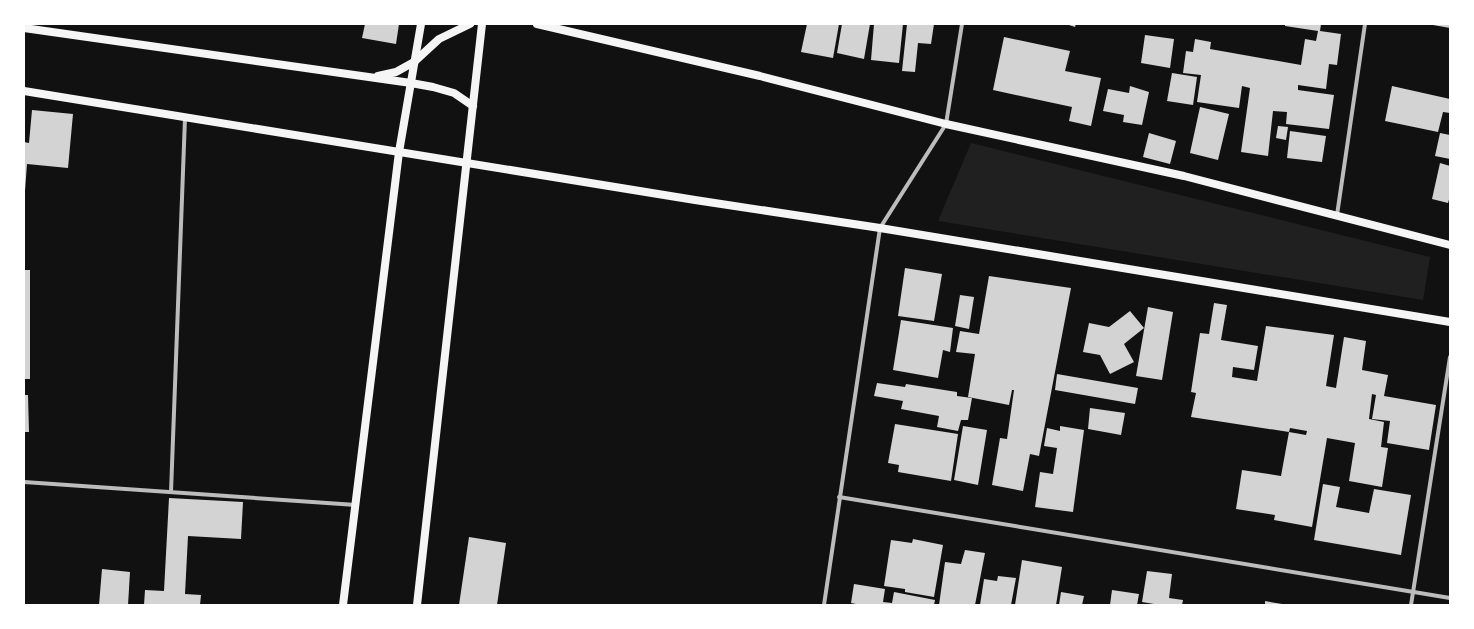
<svg xmlns="http://www.w3.org/2000/svg" width="1474" height="629" font-family="Spectral,serif">
<style>
.green{fill:#202020}
.building{fill:#d3d3d3}
.lines{fill:none;stroke-linecap:round;stroke-linejoin:round}
.minor{stroke:#bcbcbc;stroke-width:4}
.secondary{stroke:#f5f5f5;stroke-width:8}
</style>
<rect width="100%" height="100%" fill="#111"/>
<polygon class="green" points="971,143 1430,257 1423,300 938,221"/>
<g class="building">
<polygon points="365,24 399,24 396,44 362,38"/>
<polygon points="807,24 839,24 833,58 801,52"/>
<polygon points="842,24 870,24 864,59 837,53"/>
<polygon points="874,24 903,24 899,63 871,60"/>
<polygon points="907,24 934,24 931,44 918,43 915,72 902,71"/>
<polygon points="1066,24 1076,24 1075,27"/>
<polygon points="1285,24 1321,24 1320,31 1341,34 1337,65 1329,64 1326,89 1298,85 1298,90 1334,95 1329,129 1286,124 1287,112 1273,111 1268,156 1241,152 1250,88 1242,86 1239,108 1197,102 1201,75 1183,73 1186,51 1193,52 1195,39 1211,42 1210,49 1301,65 1305,39 1316,41 1318,31 1285,26"/>
<polygon points="1434,24 1450,24 1450,28 1433,25"/>
<polygon points="1145,35 1174,39 1170,68 1141,63"/>
<polygon points="1004,37 1070,51 1065,71 1101,78 1091,126 1069,121 1072,107 993,90"/>
<polygon points="1172,73 1197,77 1193,105 1167,101"/>
<polygon points="1130,86 1149,92 1142,125 1123,122 1124,115 1103,111 1108,89 1129,93"/>
<polygon points="1392,86 1450,99 1450,113 1443,112 1438,132 1385,121"/>
<polygon points="1200,107 1229,114 1218,160 1190,153"/>
<polygon points="32,110 73,114 68,168 27,164 25,191 24,191 24,142 29,143"/>
<polygon points="1278,126 1288,127 1286,140 1276,138"/>
<polygon points="1290,131 1326,136 1322,162 1287,158"/>
<polygon points="1149,133 1176,141 1170,164 1143,157"/>
<polygon points="1440,133 1450,135 1450,159 1435,156"/>
<polygon points="1440,163 1450,166 1450,196 1448,203 1432,199"/>
<polygon points="905,268 942,274 934,321 898,316"/>
<rect x="24" y="270" width="6" height="109"/>
<polygon points="989,276 1071,288 1039,456 1030,454 1023,491 992,485 1000,438 1007,439 1014,390 1012,390 1009,405 968,397 975,354 956,352 960,331 979,334"/>
<polygon points="960,295 974,297 969,329 955,326"/>
<polygon points="1214,303 1227,305 1221,340 1258,346 1254,370 1233,367 1232,377 1257,381 1266,326 1334,335 1326,386 1336,388 1344,337 1366,341 1362,370 1388,375 1384,396 1436,405 1429,450 1387,443 1390,421 1372,419 1376,395 1372,394 1369,419 1384,422 1381,447 1388,448 1382,487 1349,481 1355,443 1327,438 1312,527 1274,520 1275,515 1236,509 1242,470 1281,476 1289,432 1306,435 1307,431 1290,428 1289,432 1191,417 1196,393 1191,392 1200,333 1209,334"/>
<polygon points="1148,307 1173,312 1162,380 1136,376"/>
<polygon points="1130,311 1144,328 1124,344 1134,362 1110,374 1100,355 1083,352 1089,323 1109,327"/>
<polygon points="901,320 953,328 950,352 943,350 938,378 893,370"/>
<polygon points="1057,374 1138,388 1135,404 1055,390"/>
<polygon points="877,383 905,387 906,384 957,392 957,396 972,398 968,420 961,420 958,431 937,427 939,416 901,409 903,401 874,396"/>
<polygon points="24,395 28,395 29,432 24,432"/>
<polygon points="1090,408 1125,413 1121,435 1088,429"/>
<polygon points="895,424 958,434 951,481 898,472 899,465 888,463"/>
<polygon points="963,426 987,430 978,485 954,480"/>
<polygon points="1060,426 1084,430 1073,512 1035,507 1040,472 1053,474 1057,448 1044,446 1047,428 1060,431"/>
<polygon points="1323,484 1340,487 1336,507 1369,513 1374,489 1411,495 1401,555 1314,540"/>
<polygon points="169,498 243,502 241,539 188,536 185,594 201,595 200,605 144,605 145,590 164,591"/>
<polygon points="469,537 506,543 497,605 459,605"/>
<polygon points="913,539 943,545 934,597 905,592 905,589 884,586 891,540 912,543"/>
<polygon points="965,550 985,553 975,605 939,605 945,562 961,564"/>
<polygon points="1022,560 1062,567 1056,605 1015,605"/>
<polygon points="102,569 130,572 128,605 99,605"/>
<polygon points="1147,571 1172,574 1169,598 1183,600 1182,605 1154,605 1154,604 1142,602"/>
<polygon points="998,576 1016,578 1011,605 980,605 984,579 997,581"/>
<polygon points="854,584 885,589 883,602 892,603 894,592 935,600 934,605 861,605 851,603"/>
<polygon points="1112,590 1139,594 1137,605 1110,605"/>
<polygon points="1061,592 1084,596 1082,605 1059,605"/>
<polygon points="1265,601 1282,604 1282,605 1265,605"/>
</g>
<g class="lines">
<g class="minor">
<polyline points="1337,215 1365,24"/>
<polyline points="24,482 356,505"/>
<polyline points="171,492 185,118"/>
<polyline points="839,497 1450,598"/>
<polyline points="824,605 880,228 946,124 962,24"/>
<polyline points="1411,605 1450,357"/>
</g>
<g class="secondary">
<polyline points="537,24 760,76 946,124 1184,176 1450,245"/>
<polyline points="24,28 411,83 433,87 454,93 473,106"/>
<polyline points="378,76 396,72 414,62 439,39 470,24"/>
<polyline points="24,91 695,200 880,228 1450,322"/>
<polyline points="343,605 399,152 421,24"/>
<polyline points="417,605 482,24"/>
</g>
</g>
<rect width="1474" height="629" fill="none" stroke="#ffffff" stroke-width="50"/>
</svg>
